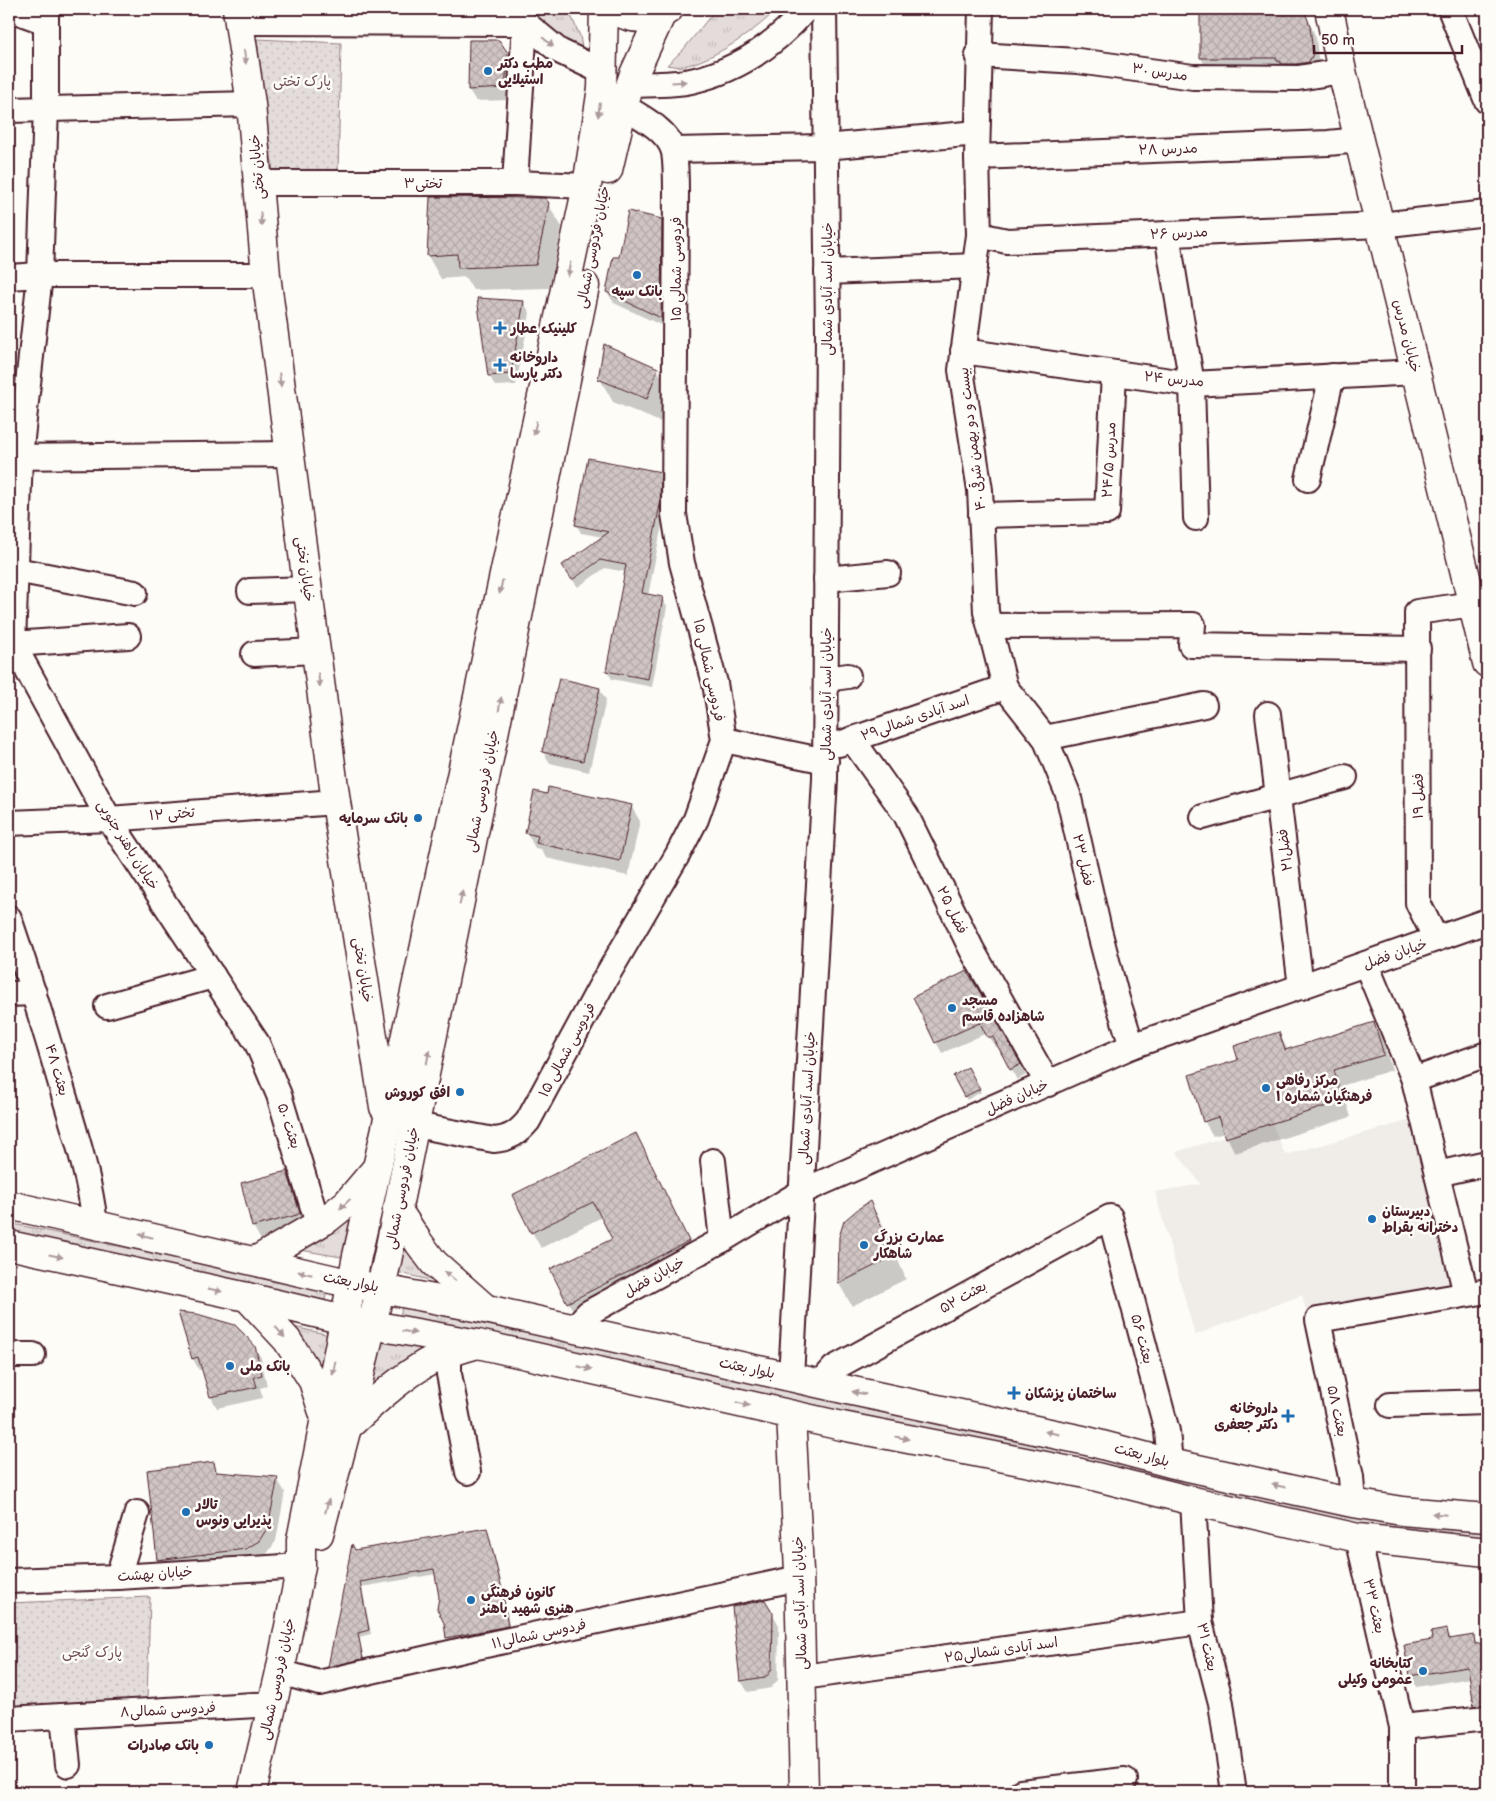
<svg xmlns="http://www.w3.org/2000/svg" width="1496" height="1801" font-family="'Balsamiq Sans','Playpen Sans Arabic',sans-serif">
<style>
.built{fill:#f0ece8}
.grass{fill:url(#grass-tufts);stroke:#967e82}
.park{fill:url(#park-dots);stroke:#967e82}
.shadow{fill:#0003}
.building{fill:url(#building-cross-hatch);stroke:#4a1f2b}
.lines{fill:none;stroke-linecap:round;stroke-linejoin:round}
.minor-casing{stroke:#4a1f2b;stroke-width:28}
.major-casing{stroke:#4a1f2b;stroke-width:31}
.minor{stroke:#fdfcf7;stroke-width:24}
.major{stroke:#fdfcf7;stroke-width:28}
.oneway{fill:#ac999b}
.poi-dot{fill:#1f6fb2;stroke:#fdfcf7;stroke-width:2}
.labels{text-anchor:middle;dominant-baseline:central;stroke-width:5;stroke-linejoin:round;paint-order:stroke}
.poi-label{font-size:14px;font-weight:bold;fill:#4a1f2b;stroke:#fdfcf7;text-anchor:start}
.street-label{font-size:14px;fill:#4a1f2b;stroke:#fdfcf7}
.park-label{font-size:14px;fill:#704e57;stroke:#fdfcf7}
</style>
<defs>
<pattern id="grass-tufts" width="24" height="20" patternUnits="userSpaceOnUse" patternTransform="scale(1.25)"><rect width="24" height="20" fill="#e3dcda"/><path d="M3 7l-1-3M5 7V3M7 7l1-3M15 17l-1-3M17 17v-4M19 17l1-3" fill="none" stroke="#c4bcbb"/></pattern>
<pattern id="park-dots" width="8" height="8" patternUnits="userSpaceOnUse" patternTransform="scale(1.25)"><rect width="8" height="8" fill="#e3dcda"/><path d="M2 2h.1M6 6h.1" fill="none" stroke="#c4bcbb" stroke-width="1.8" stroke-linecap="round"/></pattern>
<pattern id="building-cross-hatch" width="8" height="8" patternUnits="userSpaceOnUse" patternTransform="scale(1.25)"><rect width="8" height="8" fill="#d0c5c4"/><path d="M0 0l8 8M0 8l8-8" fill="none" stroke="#b4a9a9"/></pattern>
</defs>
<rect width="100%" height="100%" fill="#fdfcf7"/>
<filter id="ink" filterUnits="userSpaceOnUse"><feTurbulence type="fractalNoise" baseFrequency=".02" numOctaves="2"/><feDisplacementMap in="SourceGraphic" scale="10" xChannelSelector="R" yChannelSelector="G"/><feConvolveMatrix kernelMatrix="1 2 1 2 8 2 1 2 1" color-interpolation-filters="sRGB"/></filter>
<g filter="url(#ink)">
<polygon class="built" points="1415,1119 1457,1284 1328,1307 1307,1315 1302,1295 1195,1335 1155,1192 1201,1184 1176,1152 1272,1123 1285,1155"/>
<g class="grass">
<polygon points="524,9 568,9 580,36 583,53 554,37"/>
<path d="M716,9H777C757,30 712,61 683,66C678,67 672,66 667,65L683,50Z"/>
<polygon points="358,1203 347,1258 289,1248"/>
<polygon points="9,1223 327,1290 325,1300 9,1231"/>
<polygon points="401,1232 453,1286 393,1271"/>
<polygon points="402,1307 1063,1446 1061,1457 400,1317"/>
<polygon points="285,1325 330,1335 320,1382"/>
<polygon points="379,1339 435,1350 366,1398"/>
<polygon points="1131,1465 1387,1523 1487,1532 1487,1543 1386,1532 1128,1474"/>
</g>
<g class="park">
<polygon points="257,39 341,43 338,174 273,172"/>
<polygon points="150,1597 147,1701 9,1709 9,1603"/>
</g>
<g class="shadow">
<polygon points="1201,9 1302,9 1309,21 1316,38 1319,66 1207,69 1201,58"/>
<polygon points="507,53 514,65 511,100 476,101 469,90"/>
<polygon points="548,204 562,227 549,288 473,290 465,277 441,279 428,256"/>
<polygon points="661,220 668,231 667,328 614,303 607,292 620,259"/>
<polygon points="524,303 530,313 516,385 495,386 489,375"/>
<polygon points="657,369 670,392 660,422 613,402 600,379"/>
<polygon points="660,473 665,482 664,514 648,596 662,598 667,607 652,687 612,679 607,671 626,572 605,568 578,587 568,574 603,537 581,533 576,524"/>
<polygon points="600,689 606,700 589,772 550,763 543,752"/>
<polygon points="631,806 640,821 628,876 546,858 541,849 535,848 527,833"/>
<polygon points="967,973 1026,1075 1017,1080 1000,1047 995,1047 987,1033 942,1053 936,1042"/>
<polygon points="1373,1023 1382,1038 1392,1070 1341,1086 1351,1117 1235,1153 1225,1133 1213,1136 1204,1121 1240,1060 1278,1033 1288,1050"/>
<polygon points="968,1069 981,1092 967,1100 954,1076"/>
<polygon points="644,1150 697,1257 577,1317 568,1302 613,1239 602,1217 541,1248 532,1232"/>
<polygon points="287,1172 300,1195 312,1236 266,1249 253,1226"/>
<polygon points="870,1203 883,1225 906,1279 852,1306 839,1284 840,1237"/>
<polygon points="197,1316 254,1346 261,1358 267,1386 260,1388 263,1398 217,1408 211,1397 203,1369 199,1370 193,1359"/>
<polygon points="214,1464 219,1474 277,1479 285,1492 276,1541 266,1555 254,1563 166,1573 158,1560"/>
<polygon points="487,1529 489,1534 504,1594 510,1631 450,1642 448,1638 436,1574 362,1587 371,1634 359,1637 365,1663 332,1671 330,1666 355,1552"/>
<polygon points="733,1608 772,1613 779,1625 778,1680 771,1688 748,1692 741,1681"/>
<polygon points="1447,1630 1452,1640 1473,1637 1478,1645 1487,1644 1487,1716 1482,1716 1475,1705 1471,1678 1416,1687 1410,1675 1433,1641"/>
</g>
<g class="building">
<polygon points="1200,9 1304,9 1310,26 1313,54 1309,62 1297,64 1281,64 1281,62 1277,61 1277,58 1200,58"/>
<polygon points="469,40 499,40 508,53 505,88 468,90"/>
<polygon points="430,197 545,198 549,203 536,265 458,268 457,254 427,256"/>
<polygon points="628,211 662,219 661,318 606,292 613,257 619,257"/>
<polygon points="477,298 524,301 511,374 488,376"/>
<polygon points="604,344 658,368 647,399 598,379"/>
<polygon points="588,458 661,472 660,505 642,593 663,597 648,679 606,671 626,565 600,560 572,580 562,565 609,532 575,525"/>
<polygon points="559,678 600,688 583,761 542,752"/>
<polygon points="548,787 632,805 620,861 536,843 538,836 525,833 534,791 547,794"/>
<polygon points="967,971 981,994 986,1006 988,1005 1021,1064 1010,1070 993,1037 987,1037 980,1023 984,1021 935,1043 913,997"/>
<polygon points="1374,1022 1384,1055 1334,1070 1343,1101 1225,1138 1218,1117 1203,1122 1189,1075 1238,1060 1234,1046 1279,1032 1285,1050"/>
<polygon points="968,1067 980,1089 964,1097 953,1076"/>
<polygon points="636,1133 689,1241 567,1303 550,1269 612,1239 593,1202 531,1233 512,1195"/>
<polygon points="287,1171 300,1213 297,1215 252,1227 241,1183"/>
<polygon points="870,1201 894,1256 838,1284 839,1237 844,1221 858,1209"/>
<polygon points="178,1312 197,1314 235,1325 246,1336 255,1346 262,1375 254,1377 257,1387 210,1397 198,1357 192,1359"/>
<polygon points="214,1462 216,1472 278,1477 268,1527 259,1541 246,1549 157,1560 147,1470"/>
<polygon points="487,1528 502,1589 508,1626 446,1638 444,1623 437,1609 439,1597 434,1569 360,1582 369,1630 358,1633 363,1659 328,1667 352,1544 355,1550"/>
<polygon points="765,1600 773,1613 772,1668 769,1674 765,1677 740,1681 732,1607"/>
<polygon points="1447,1629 1449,1639 1474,1635 1475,1644 1487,1643 1487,1705 1474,1706 1468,1667 1409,1676 1404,1645 1432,1640 1431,1632"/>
</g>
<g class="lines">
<defs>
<g id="minor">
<polyline points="10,9 46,22"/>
<polyline points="46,9 46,108 40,275 20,456 13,644 128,636"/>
<polyline points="981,9 977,157 979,235 961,370 980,490 986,612 1005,687 1045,738 1068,794 1099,930 1117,999 1132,1046"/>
<polyline points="1450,9 1487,101"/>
<polyline points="517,14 525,23 559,51 603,72"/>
<polyline points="240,22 525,23 515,183"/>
<polyline points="978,55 1078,61 1193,77 1298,78 1342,71"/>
<path d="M630,85C650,84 672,85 691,81C737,71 776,44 806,9"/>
<polyline points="9,110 251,104"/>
<polyline points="674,150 825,147 977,133"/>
<polyline points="977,157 1328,143 1359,140"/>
<polyline points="258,183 515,183 587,186"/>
<polyline points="1167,234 1192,384 1196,518"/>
<polyline points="979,235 1007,241 1380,225 1487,213"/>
<polyline points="827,272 975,266"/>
<polyline points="9,277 40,275 266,275"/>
<polyline points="963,351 1192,384 1416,372"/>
<polyline points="9,457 289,454"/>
<polyline points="1308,479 1332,376"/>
<polyline points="981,515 1107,512 1114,373"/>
<polyline points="16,570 135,593"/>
<polyline points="826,579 888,573"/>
<polyline points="250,591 307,589"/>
<polyline points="990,626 1193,625 1191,645 1418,649"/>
<polyline points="9,645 13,644 109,819 257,1043 279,1095 314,1211"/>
<polyline points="254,654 316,651"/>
<polyline points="826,679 848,676"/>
<polyline points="1268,714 1301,987"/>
<polyline points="1045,738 1204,705"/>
<polyline points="852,739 906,815 972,950 1048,1084"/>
<polyline points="724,740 826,761"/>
<polyline points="839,744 1005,687"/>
<polyline points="1203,817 1345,777"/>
<polyline points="9,823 109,819 336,802"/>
<path d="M9,918C29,977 47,1036 64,1095C77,1138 90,1180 95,1224"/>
<polyline points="1436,939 1418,903 1417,612 1473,604"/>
<polyline points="1366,964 1414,1080 1466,1294"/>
<polyline points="9,994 34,993"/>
<polyline points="107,1006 213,976"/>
<polyline points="1414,1080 1487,1054"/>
<path d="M415,1125L494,1140C509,1139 518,1133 528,1121L602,984L678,854L696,819L724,740L715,683L682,563L674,514L676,191C676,179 676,165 674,152C669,131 640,116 623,106"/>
<polyline points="713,1161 722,1240"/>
<polyline points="1437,1174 1487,1163"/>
<polyline points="573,1329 588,1313 722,1240 803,1191 1132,1046 1487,921"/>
<polyline points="449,1352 449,1374 468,1472"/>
<polyline points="9,1355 33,1355"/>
<polyline points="791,1377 825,779 828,331 824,9"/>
<polyline points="820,1384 834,1368 1110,1217 1167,1431 1170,1463"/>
<polyline points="1390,1405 1487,1402"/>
<polyline points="1193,1501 1200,1622 1221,1703 1234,1792"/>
<polyline points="1353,1503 1351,1477 1318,1320 1487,1291"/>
<polyline points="1358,1538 1402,1727 1402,1792"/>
<polyline points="118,1577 137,1513"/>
<polyline points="9,1581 118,1577 301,1566"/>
<polyline points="280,1672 319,1683 476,1647 799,1578"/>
<polyline points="803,1677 1200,1622"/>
<polyline points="63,1716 68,1765"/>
<polyline points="9,1719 273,1704"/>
<polyline points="1402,1727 1487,1718"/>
<polyline points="1021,1792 1125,1780"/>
</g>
<g id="major">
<polyline points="237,9 251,104 266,275 336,802 384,1107"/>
<path d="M614,9C631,21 653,21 669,9"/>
<polyline points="1329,9 1342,71 1487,663"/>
<polyline points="608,170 623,106 634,74 661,15"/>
<polyline points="9,1205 335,1280 486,1309 848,1390 1087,1441 1170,1463 1353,1503 1402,1511 1487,1518"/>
<polyline points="397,1209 419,1243 434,1263 486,1309"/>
<polyline points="9,1245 247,1297 344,1320 478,1344 842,1426 1081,1473 1193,1501 1358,1538 1487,1552"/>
<polyline points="255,1261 327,1219 347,1203 375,1170"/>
<polyline points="247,1297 287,1340 313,1381 324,1415"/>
<polyline points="791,1415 799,1571 804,1792"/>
<path d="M347,1427C370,1406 393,1384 420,1367C436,1356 456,1350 474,1345"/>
<polyline points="319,1534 351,1412 387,1261 585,286"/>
<polyline points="252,1792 280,1672 301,1566 301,1540 357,1256 386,1128 587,186 602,88 604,9"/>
</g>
</defs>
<use href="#minor" class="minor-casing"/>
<use href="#major" class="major-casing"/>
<use href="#minor" class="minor"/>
<use href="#major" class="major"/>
</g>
<defs><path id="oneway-solid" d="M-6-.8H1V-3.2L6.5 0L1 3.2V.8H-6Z" transform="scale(1.25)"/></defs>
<g class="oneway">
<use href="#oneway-solid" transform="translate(548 42) rotate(40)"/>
<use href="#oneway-solid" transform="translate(245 57) rotate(82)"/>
<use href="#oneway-solid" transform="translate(679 82) rotate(-4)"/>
<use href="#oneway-solid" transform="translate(599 110) rotate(97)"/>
<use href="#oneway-solid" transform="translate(261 219) rotate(85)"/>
<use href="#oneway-solid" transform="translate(569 269) rotate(102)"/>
<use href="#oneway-solid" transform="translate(280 380) rotate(83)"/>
<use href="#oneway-solid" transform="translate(535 428) rotate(102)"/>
<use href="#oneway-solid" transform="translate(501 587) rotate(102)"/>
<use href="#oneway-solid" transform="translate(319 680) rotate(82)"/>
<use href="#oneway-solid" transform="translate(500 704) rotate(-79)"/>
<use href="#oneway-solid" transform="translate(461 898) rotate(-79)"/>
<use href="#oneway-solid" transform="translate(428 1057) rotate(-79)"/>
<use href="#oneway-solid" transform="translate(345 1204) rotate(137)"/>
<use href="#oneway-solid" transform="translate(146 1236) rotate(-167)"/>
<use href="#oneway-solid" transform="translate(56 1256) rotate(12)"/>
<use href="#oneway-solid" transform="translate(305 1273) rotate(-167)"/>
<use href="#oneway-solid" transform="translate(450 1276) rotate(-140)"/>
<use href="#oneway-solid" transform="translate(215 1290) rotate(12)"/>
<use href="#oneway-solid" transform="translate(280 1332) rotate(49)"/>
<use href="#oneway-solid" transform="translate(409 1332) rotate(9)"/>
<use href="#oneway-solid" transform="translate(334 1368) rotate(101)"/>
<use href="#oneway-solid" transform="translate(585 1368) rotate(13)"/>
<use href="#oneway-solid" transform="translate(859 1393) rotate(-168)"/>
<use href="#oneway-solid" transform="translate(743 1404) rotate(13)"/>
<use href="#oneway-solid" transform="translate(1052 1433) rotate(-168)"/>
<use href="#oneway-solid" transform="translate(902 1438) rotate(11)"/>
<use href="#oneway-solid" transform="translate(1279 1486) rotate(-168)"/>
<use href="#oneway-solid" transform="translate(327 1506) rotate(-75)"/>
<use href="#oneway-solid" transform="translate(1439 1514) rotate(-175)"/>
</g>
</g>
<g class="poi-dot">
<circle cx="488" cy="71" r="5"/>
<circle cx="637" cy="275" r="5"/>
<path d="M497.5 320.5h5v5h5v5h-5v5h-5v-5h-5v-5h5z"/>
<path d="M497.5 357.5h5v5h5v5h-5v5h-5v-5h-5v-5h5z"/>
<circle cx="418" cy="818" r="5"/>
<circle cx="952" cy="1008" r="5"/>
<circle cx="1266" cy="1088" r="5"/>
<circle cx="460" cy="1092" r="5"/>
<circle cx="1372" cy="1219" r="5"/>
<circle cx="864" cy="1245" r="5"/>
<circle cx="230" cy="1366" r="5"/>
<path d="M1011.5 1385.5h5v5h5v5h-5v5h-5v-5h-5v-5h5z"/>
<path d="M1285.5 1408.5h5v5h5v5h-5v5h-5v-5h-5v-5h5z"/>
<circle cx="186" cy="1512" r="5"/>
<circle cx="471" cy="1600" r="5"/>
<circle cx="1423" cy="1671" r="5"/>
<circle cx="209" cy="1745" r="5"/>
</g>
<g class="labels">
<g class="poi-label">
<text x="498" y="63">مطب دکتر<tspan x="498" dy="16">استیلایی</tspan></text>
<text x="637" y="291" text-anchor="middle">بانک سپه</text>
<text x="511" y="328">کلینیک عطار</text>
<text x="510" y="357">داروخانه<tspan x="510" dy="16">دکتر پارسا</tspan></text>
<text x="408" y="818" text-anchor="end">بانک سرمایه</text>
<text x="962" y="1000">مسجد<tspan x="962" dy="16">شاهزاده قاسم</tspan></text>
<text x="1276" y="1080">مرکز رفاهی<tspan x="1276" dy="16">فرهنگیان شماره ۱</tspan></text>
<text x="450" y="1092" text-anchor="end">افق کوروش</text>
<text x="1382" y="1211">دبیرستان<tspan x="1382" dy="16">دخترانه بقراط</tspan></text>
<text x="874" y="1237">عمارت بزرگ<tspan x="874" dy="16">شاهکار</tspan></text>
<text x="240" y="1366">بانک ملی</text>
<text x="1025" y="1393">ساختمان پزشکان</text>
<text x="1278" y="1408" text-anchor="end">داروخانه<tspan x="1278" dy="16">دکتر جعفری</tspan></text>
<text x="196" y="1504">تالار<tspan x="196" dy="16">پذیرایی ونوس</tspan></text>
<text x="481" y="1592">کانون فرهنگی<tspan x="481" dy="16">هنری شهید باهنر</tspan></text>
<text x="1413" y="1663" text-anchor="end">کتابخانه<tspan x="1413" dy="16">عمومی وکیلی</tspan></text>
<text x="199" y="1745" text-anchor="end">بانک صادرات</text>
</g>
<g class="street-label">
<text transform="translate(1160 72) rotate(8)">مدرس ۳۰</text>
<text transform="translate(1168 149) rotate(-2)">مدرس ۲۸</text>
<text transform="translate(257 167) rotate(-95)">خیابان تختی</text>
<text x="423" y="183">تختی۳</text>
<text transform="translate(1179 233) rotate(-3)">مدرس ۲۶</text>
<text transform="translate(593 247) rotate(-79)">خیابان فردوسی شمالی</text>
<text transform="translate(676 269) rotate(-90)">فردوسی شمالی ۱۵</text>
<text transform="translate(827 289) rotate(-90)">خیابان اسد آبادی شمالی</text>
<text transform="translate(1407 336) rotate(76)">خیابان مدرس</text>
<text transform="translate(1174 379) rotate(5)">مدرس ۲۴</text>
<text transform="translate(972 439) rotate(-97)">بیست و دو بهمن شرقی ۴۰</text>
<text transform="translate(1109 460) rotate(-87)">مدرس ۲۴/۵</text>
<text transform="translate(305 569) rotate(82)">خیابان تختی</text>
<text transform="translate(709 670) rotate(78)">فردوسی شمالی ۱۵</text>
<text transform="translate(826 694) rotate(-90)">خیابان اسد آبادی شمالی</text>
<text transform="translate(915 718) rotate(-19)">اسد آبادی شمالی۲۹</text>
<text transform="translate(482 791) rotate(-79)">خیابان فردوسی شمالی</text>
<text transform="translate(1418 796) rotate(-90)">فضل ۱۹</text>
<text transform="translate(172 814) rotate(-4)">تختی ۱۲</text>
<text transform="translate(128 845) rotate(58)">خیابان باهنر جنوبی</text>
<text transform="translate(1285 850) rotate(-97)">فضل۲۱</text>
<text transform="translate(1083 860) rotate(77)">فضل ۲۳</text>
<text transform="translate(952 910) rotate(64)">فضل ۲۵</text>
<text transform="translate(1395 954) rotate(-19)">خیابان فضل</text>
<text transform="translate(363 970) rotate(81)">خیابان تختی</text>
<text transform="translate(567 1050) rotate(-62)">فردوسی شمالی ۱۵</text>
<text transform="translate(57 1070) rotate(74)">بعثت ۴۸</text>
<text transform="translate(1017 1097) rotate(-24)">خیابان فضل</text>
<text transform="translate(807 1098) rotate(-87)">خیابان اسد آبادی شمالی</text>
<text transform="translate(289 1126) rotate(72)">بعثت ۵۰</text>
<text transform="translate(402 1188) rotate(-79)">خیابان فردوسی شمالی</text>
<text transform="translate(654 1277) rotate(-29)">خیابان فضل</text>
<text transform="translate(351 1282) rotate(11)">بلوار بعثت</text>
<text transform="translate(963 1297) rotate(-29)">بعثت ۵۲</text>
<text transform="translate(1142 1339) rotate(75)">بعثت ۵۶</text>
<text transform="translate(747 1368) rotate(12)">بلوار بعثت</text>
<text transform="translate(1337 1411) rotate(78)">بعثت ۵۸</text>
<text transform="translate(1142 1455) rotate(15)">بلوار بعثت</text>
<text transform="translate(155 1574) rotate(-4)">خیابان بهشت</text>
<text transform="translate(800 1603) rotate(-92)">خیابان اسد آبادی شمالی</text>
<text transform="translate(1374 1606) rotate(77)">بعثت ۳۳</text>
<text transform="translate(539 1634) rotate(-12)">فردوسی شمالی۱۱</text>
<text transform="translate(1207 1647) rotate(77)">بعثت ۳۱</text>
<text transform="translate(1001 1650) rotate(-8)">اسد آبادی شمالی۲۵</text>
<text transform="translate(277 1679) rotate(-78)">خیابان فردوسی شمالی</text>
<text transform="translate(168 1710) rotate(-3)">فردوسی شمالی۸</text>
</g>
<g class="park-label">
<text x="302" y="81">پارک تختی</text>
<text x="92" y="1652">پارک گنجی</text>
</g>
</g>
<rect width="1496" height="1801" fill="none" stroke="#fdfcf7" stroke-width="30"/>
<rect x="15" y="15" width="1466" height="1771" fill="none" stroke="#4a1f2b" stroke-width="2" filter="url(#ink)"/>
<path d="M1314 45v8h148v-8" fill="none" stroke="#4a1f2b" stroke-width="2.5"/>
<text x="1321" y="45" font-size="15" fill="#4a1f2b" stroke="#fdfcf7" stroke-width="4" paint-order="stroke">50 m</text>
</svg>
